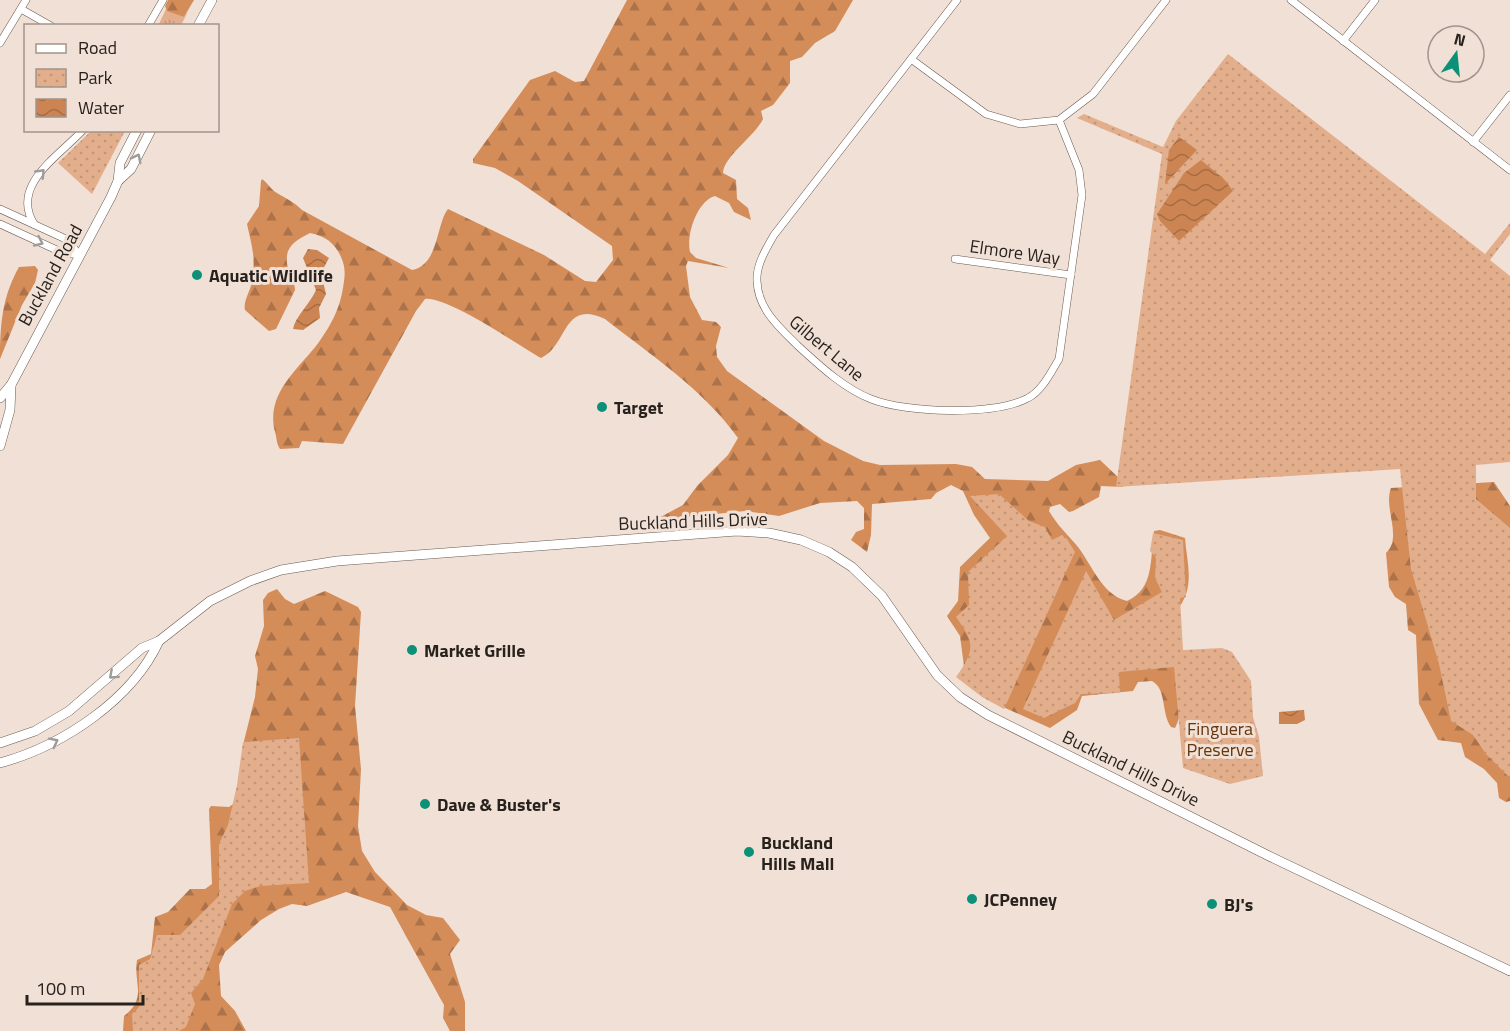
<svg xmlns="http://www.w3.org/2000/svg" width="1510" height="1031" font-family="'Titillium Web',sans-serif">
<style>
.grass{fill:url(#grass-tufts)}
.forest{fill:url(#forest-firs)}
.park{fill:url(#park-dots)}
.water{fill:url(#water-waves)}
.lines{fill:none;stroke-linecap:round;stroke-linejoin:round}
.street-casing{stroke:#685a51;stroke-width:8}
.secondary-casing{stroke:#685a51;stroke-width:10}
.street{stroke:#fff;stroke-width:7}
.secondary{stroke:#fff;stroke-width:9}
.oneway{stroke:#9e9c9a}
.poi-dot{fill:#0c9078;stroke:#f1e0d5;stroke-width:2}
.labels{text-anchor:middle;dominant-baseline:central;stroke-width:6;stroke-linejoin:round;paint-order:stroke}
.street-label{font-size:18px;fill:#28221e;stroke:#f1e0d5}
.poi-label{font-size:18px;font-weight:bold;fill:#28221e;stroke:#f1e0d5;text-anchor:start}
.park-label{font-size:18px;fill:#63340d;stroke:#f1e0d5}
</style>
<defs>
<pattern id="grass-tufts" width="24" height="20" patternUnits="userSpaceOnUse" patternTransform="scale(1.5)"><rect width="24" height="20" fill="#e3ae8b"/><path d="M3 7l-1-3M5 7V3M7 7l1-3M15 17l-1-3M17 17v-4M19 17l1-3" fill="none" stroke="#c39578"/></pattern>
<pattern id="forest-firs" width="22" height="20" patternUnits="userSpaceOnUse" patternTransform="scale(1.5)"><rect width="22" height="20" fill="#d48c59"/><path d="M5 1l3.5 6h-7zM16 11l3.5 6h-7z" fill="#ac7249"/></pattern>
<pattern id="park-dots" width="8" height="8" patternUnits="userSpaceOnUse" patternTransform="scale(1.5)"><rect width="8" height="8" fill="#e3ae8b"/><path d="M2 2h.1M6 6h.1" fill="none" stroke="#c39578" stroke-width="1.8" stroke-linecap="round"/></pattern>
<pattern id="water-waves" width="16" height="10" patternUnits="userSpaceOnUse" patternTransform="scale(1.5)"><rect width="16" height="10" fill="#cc8452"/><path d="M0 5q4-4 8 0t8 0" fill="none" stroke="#a66c43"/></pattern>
</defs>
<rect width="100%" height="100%" fill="#f1e0d5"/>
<polygon class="grass" points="166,9 184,17 188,12 181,25 158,26"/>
<g class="forest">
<polygon points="168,0 194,0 184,17 167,11 165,6"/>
<path d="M627,0H853L835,31L815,43L802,57L790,61V83L773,105L761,111L763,119C754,137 724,156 723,173L736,180L737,199L748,208L751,220L734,212L729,203L715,196C697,201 686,235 690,252L696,258L729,268L688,261L686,266L690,297L702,320L716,322L721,327L716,346L717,357L727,371L824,441L863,461L880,465L956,464L972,467L985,479L1048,481L1076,465L1100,460L1121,480L1123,487L1101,486L1099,497L1073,511L1069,512L1060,504L1050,507L1049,511C1057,525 1068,535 1078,547C1092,565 1102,595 1127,601C1155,589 1150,557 1154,531L1160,530L1185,538C1187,564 1196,588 1176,611C1184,637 1188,705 1175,728L1171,727C1161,713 1167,689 1152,681L1138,682L1133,691L1082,696L1077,710L1050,728L1003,707L965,674L960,636L947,616L958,601L960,567L990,538L974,515L963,491L951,485L936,493L931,499L872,504L871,535L867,552L851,540L856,532L864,529V508L857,501L820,503L779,516L745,511L655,520L683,505L697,486L728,455L738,438C703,389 652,356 605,319C562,299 568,346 541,358C520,346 447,296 425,299L416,311L343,444L302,441L299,448L280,449C276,443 277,438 275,432C265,393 299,369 319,342C331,325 340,308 343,288C345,276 346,268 341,257C335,243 325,236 310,233C292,242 282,249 289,272C291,279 295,283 295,290L276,329L269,331L245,310C243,301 250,292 252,282C256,257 252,247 247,224L259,206L261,181L262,179C268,183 271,190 277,193C287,199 294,202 302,210L412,270C439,265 436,224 448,209L544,255L585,281L596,282L613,260L612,246L518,181L495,168L473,163V159L530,80L555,71L575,82L584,81Z"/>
<path d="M35,266L38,270L35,283L22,305L0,359C0,325 2,297 19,267Z"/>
<path d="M1494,482L1510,506V801L1506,802L1499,798L1497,783L1484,769L1465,757L1461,743L1438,740L1419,704L1416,635L1408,630L1406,604L1395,597L1389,587L1386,553C1403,537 1383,508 1391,488Z"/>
<path d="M277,589L285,599L294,604L325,591L358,607L361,612L355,706L361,769L358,826L362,851L375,872L407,905L426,915L443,918L460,940L450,954L465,1002V1031H450L443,1018L444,1005L390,907L346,892L307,906L292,904L279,909L261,920L225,952L219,965L221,996L235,1011L246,1031H123L124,1016C148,998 133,983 137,960L151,954L155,917L168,912L190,889H205L212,884L209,809L211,806L229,807L233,804L243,769L244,741L255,697L258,669L255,656L264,626L263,600L268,593Z"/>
</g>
<g class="park">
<polygon points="1228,54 1485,254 1510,223 1510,234 1490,260 1510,276 1510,462 1476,465 1476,499 1510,528 1510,778 1486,754 1473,735 1451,721 1439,664 1411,569 1400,469 1116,487 1162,154 1077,118 1084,114 1163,147 1176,121"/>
<polygon points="91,131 125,131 92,194 58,163"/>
<path d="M999,494L1029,521L1045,527L1052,540L1062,535L1067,539L1075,552L1004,709L982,697L956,677C975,650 975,643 956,617L969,605L968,572L1007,536L970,496Z"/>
<polygon points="1153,533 1183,540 1186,597 1180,598 1183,650 1222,648 1232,652 1251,681 1253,717 1259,737 1263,776 1230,784 1183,768 1174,667 1119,672 1120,693 1081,694 1075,703 1044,718 1023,709 1086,571 1114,620 1162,592 1155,578 1156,558 1150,551"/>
<polygon points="299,738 309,883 260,886 245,891 232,904 203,979 191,993 195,1004 186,1027 179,1031 133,1031 132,1014 139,1007 139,965 150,959 157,935 180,935 219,896 219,844 228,825 237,785 243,742"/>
</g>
<g class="water">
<polygon points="1179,137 1197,150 1165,184 1169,150"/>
<polygon points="1201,160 1224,179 1233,191 1179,241 1160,221 1157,214 1184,173"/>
<path d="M308,249L317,250L329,258L321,273L326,294L319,308L320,318L303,330L293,329C295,317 310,304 316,290L303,258Z"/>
<polygon points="1304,710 1305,720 1297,724 1279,724 1279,712"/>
</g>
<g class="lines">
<defs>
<g id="street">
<path d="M957,0L774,235C766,249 756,265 757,281C758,309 779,327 797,345C819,365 843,388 871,399C906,413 994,416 1028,398C1042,391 1051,372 1059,359L1082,195L1079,170L1059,120"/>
<polyline points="1291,0 1510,170"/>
<polyline points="21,9 51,26"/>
<polyline points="148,26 163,0"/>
<polyline points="1343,41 1375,0"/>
<polyline points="0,43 26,0"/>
<polyline points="911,59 986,114 1020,124 1059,120 1093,94 1166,0"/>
<polyline points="1473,142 1510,95"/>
<polyline points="0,209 68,240 79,255"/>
<polyline points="0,224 61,252 79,255"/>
<path d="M34,224C10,185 59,156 83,130"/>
<polyline points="955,259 1071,275"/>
</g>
<g id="secondary">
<polyline points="198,26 212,0"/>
<polyline points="118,181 131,169 151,130"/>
<polyline points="0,398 11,385 111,197 118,181 120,163 137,130"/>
<polyline points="0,446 10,410 11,385"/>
<polyline points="0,743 35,731 69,711 142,648 159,641 210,601 250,581 281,570 337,561 737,531 769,533 801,540 829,552 852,567 882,596 937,675 960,697 988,715 1267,855 1510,971"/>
<path d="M0,763C62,746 132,700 159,641"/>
</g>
</defs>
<use href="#street" class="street-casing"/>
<use href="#secondary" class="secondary-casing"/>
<use href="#street" class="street"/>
<use href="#secondary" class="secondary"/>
</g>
<defs><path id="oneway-chevron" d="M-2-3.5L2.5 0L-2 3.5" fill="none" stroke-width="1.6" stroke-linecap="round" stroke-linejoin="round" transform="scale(1.5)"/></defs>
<g class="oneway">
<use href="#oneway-chevron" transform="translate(137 158) rotate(-63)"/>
<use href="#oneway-chevron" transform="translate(41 173) rotate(-46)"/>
<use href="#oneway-chevron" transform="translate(39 242) rotate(25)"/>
<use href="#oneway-chevron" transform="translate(113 675) rotate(138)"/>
<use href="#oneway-chevron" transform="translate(54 742) rotate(-27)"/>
</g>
<g class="poi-dot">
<circle cx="197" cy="275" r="6"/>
<circle cx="602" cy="407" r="6"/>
<circle cx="412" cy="650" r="6"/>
<circle cx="425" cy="804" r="6"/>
<circle cx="749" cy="852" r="6"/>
<circle cx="972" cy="899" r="6"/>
<circle cx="1212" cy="904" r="6"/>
</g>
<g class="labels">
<g class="street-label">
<text transform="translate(1015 252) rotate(8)">Elmore Way</text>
<text transform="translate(50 275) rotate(-61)">Buckland Road</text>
<text transform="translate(827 348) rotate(40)">Gilbert Lane</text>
<text transform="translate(693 521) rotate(-2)">Buckland Hills Drive</text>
<text transform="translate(1131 768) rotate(26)">Buckland Hills Drive</text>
</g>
<g class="poi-label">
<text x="209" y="275">Aquatic Wildlife</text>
<text x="614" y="407">Target</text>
<text x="424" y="650">Market Grille</text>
<text x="437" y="804">Dave &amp; Buster's</text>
<text x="761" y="842">Buckland<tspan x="761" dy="21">Hills Mall</tspan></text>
<text x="984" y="899">JCPenney</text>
<text x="1224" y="904">BJ's</text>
</g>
<g class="park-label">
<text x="1220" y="728">Finguera<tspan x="1220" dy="21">Preserve</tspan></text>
</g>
</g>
<rect x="24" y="24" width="195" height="108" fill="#f1e0d5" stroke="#a1948c" stroke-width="1.5"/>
<rect x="36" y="44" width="30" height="9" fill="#ffffff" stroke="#a1948c" stroke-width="1.5"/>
<text x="78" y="54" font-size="18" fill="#28221e">Road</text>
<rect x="36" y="69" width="30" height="18" fill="url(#park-dots)" stroke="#a1948c" stroke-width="1.5"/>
<text x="78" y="84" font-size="18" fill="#28221e">Park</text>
<rect x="36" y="99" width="30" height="18" fill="url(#water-waves)" stroke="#a1948c" stroke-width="1.5"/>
<text x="78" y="114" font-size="18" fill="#28221e">Water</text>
<g transform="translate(1456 54) rotate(15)"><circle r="28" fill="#f1e0d5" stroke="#a1948c" stroke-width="1.5"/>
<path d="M0-4.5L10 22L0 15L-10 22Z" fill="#0c9078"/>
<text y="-9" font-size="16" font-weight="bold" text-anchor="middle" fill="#28221e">N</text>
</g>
<path d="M27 995v9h116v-9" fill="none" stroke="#28221e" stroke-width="3"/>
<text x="36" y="995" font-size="18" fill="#28221e" stroke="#f1e0d5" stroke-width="4.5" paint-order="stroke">100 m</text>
</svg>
